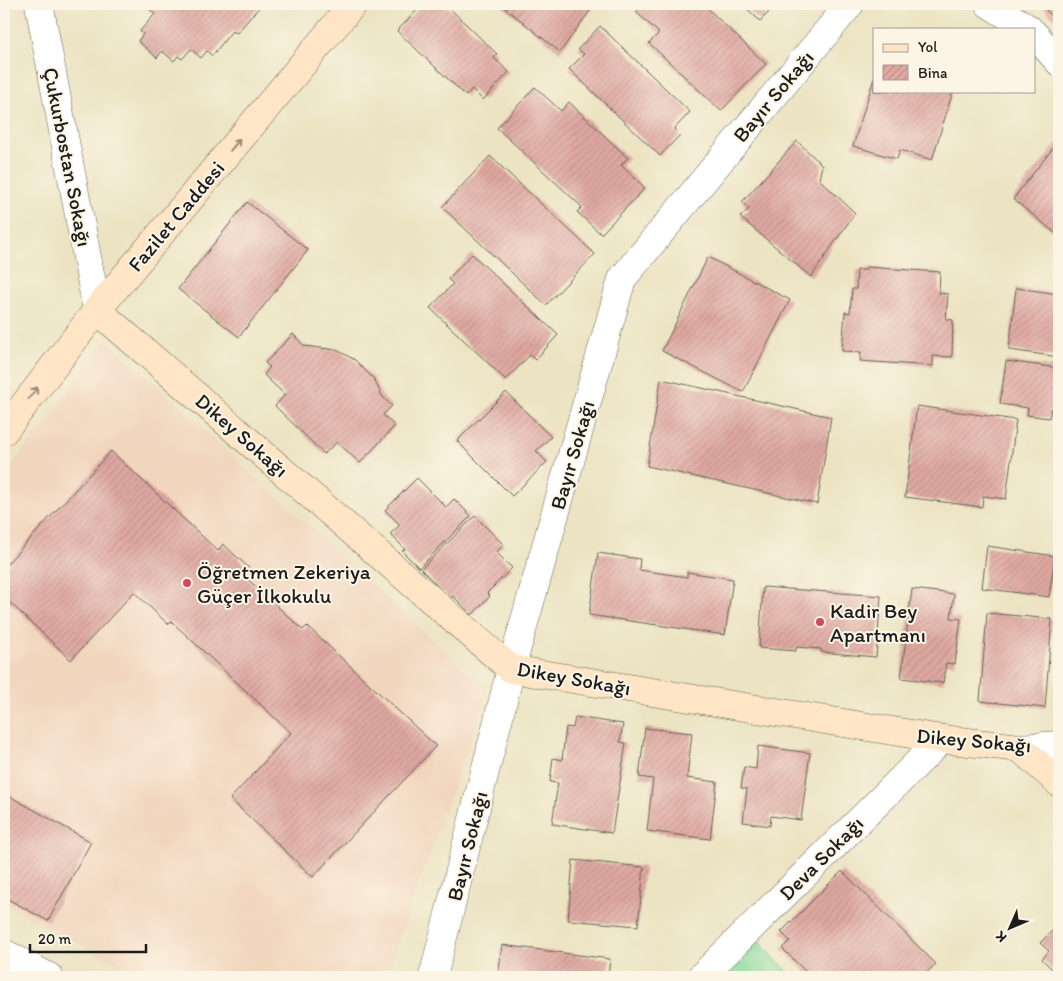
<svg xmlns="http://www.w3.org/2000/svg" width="1063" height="981" font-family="Itim,sans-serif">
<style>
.built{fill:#f1d5bd}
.park{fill:#84d799;stroke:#507a5a}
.building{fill:url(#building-hatch)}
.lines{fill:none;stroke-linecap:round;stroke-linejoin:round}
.street-casing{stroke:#646256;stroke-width:29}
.secondary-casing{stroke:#646256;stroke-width:29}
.street{stroke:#fff;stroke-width:28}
.secondary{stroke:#fde5c5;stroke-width:28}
.oneway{stroke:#988b79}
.poi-dot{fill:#d1495b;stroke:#fcf5e5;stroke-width:2}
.labels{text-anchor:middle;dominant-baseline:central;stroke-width:4;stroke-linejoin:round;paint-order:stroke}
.street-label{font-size:21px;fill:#1c1c1c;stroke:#fcf5e5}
.poi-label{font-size:21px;fill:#1c1c1c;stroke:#fcf5e5;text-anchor:start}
</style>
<defs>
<pattern id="building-hatch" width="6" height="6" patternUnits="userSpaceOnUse" patternTransform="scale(1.25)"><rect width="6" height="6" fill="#dfa8a1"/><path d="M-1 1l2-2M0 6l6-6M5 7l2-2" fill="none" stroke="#bf908a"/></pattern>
</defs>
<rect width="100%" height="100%" fill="#fcf5e5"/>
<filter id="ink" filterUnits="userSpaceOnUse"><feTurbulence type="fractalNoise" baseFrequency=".02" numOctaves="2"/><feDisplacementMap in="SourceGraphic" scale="10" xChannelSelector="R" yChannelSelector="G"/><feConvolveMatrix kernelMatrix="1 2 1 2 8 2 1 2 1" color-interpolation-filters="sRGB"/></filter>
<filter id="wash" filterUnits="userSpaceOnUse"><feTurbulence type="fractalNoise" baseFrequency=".0096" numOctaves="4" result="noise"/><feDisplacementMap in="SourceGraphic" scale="20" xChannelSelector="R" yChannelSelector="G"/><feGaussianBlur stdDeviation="1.12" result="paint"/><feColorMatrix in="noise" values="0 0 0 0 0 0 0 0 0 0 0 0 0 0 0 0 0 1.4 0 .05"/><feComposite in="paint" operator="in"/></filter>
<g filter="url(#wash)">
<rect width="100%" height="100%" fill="#ebe3c1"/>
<polygon class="built" points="107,340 488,691 386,977 144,977 4,905 4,476"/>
<polygon class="park" points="757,940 793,977 718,977"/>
<g id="blocks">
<g class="building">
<polygon points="151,4 262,4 237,33 232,31 212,56 207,51 201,58 191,49 182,59 178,56 174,61 162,51 157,58 138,41 143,34 140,31 155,14 150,10"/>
<polygon points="423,4 430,6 432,4 445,4 497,54 494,58 509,72 483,100 472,89 466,96 397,31"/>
<polygon points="500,4 595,4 560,52"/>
<polygon points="644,4 703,4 766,64 721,111 649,43 659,33 636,12"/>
<polygon points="742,4 777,4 760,21"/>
<polygon points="1034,4 1059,4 1059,32 1053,26 1058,22 1041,5 1037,8"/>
<polygon points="600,26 690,112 674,129 680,135 660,156 569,69 584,54 578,49"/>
<polygon points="874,78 874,91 953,91 932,160 900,150 897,159 853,146"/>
<polygon points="535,87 561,111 569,102 628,158 621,165 645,188 601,234 577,212 582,207 497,128"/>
<polygon points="797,141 822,165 819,179 855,213 811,277 740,217 749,209 742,202"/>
<polygon points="1057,143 1059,145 1059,236 1013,199"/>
<polygon points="490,156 595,254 546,305 442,207"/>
<polygon points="247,202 308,250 239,337 178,289"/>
<polygon points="472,254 558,335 535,360 530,355 506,380 430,308 453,284 448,279"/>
<polygon points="708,257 790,300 743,392 662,351"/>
<polygon points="866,267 940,272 939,293 948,294 946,319 953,320 952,357 933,356 933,366 860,361 861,352 842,351 845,312 850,313 852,289 856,289 857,270 866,270"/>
<polygon points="1016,288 1059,294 1059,357 1009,350"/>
<polygon points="293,334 304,346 337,350 355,360 374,379 382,396 392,406 383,415 395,426 360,463 337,442 324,454 275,406 285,395 264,375 270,367 265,363"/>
<polygon points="1006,361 1059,368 1059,410 1051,409 1049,418 1027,415 1028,408 1000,404"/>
<polygon points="661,379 831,417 817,504 647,466"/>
<polygon points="506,392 551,437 536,451 547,462 512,496 457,441"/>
<polygon points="917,406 1016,420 1006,499 983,496 982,507 905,497"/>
<polygon points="111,451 218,551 223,544 250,569 243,575 303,630 307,626 436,746 313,877 230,799 291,733 171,621 168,624 134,592 71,660 4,597 4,567"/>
<polygon points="417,478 446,507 454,499 471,516 419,568 402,551 405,549 390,534 400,525 385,510"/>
<polygon points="475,516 504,545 496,552 512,568 487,593 490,596 472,615 453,596 450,599 421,569"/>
<polygon points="987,546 1055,556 1049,597 982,588"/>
<polygon points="598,553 640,559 639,570 687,577 687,572 733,579 725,635 589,615"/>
<polygon points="763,587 881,596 876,657 821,652 821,649 796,647 796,651 759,648"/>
<polygon points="912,589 954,594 951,618 961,619 955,664 946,663 943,683 901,678"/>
<polygon points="987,613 1052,619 1045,708 980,701"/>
<polygon points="575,717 623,724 620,742 626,743 612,833 552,824 558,783 550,782 553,758 562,760 566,727 573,728"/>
<polygon points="645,728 692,733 687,778 717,782 710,839 647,831 653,779 639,777"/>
<polygon points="758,746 810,753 801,820 771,816 770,826 743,822 747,789 741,788 744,767 756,769"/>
<polygon points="4,793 91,842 48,921 4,897"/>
<polygon points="573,860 644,867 638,926 568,920"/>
<polygon points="842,871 936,964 922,977 807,977 805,971 782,948 790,941 781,932"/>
<polygon points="1059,924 1059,976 1042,959 1049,951 1040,943"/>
<polygon points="502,945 610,959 608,977 498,977"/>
</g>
</g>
</g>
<g filter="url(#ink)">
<use href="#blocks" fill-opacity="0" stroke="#646256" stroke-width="1"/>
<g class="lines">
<defs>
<g id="street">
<polyline points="39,4 97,310"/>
<polyline points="989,4 1029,29"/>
<polyline points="1034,34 1059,62"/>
<polyline points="1020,748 1059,745"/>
<polyline points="4,953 49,977"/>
<polyline points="433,977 511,669 622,279 850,4"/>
<polyline points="701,977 942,739"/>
</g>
<g id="secondary">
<polyline points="97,310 511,669 942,739 1020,748 1059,783"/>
<polyline points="4,431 97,310 353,4"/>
</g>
</defs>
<use href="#street" class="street-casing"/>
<use href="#secondary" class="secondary-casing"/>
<use href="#street" class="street"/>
<use href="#secondary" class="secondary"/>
</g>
<defs><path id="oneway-shaft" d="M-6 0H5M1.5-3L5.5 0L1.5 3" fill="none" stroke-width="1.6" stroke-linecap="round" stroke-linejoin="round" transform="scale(1.25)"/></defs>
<g class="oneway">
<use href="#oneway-shaft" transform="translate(235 145) rotate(-50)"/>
<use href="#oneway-shaft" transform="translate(33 393) rotate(-53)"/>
</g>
</g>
<g class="poi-dot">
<circle cx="187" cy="583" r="5"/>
<circle cx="820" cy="622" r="5"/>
</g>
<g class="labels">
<g class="street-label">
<text transform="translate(773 96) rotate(-50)">Bayır Sokağı</text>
<text transform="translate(68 157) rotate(79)">Çukurbostan Sokağı</text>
<text transform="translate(176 216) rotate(-50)">Fazilet Caddesi</text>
<text transform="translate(242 435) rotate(41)">Dikey Sokağı</text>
<text transform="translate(572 455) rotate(-74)">Bayır Sokağı</text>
<text transform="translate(574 678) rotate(10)">Dikey Sokağı</text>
<text transform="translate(974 740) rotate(5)">Dikey Sokağı</text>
<text transform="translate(467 846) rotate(-76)">Bayır Sokağı</text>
<text transform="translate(821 858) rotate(-45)">Deva Sokağı</text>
</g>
<g class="poi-label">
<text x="197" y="571">Öğretmen Zekeriya<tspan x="197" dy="24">Güçer İlkokulu</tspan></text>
<text x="830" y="610">Kadir Bey<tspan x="830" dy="24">Apartmanı</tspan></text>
</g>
</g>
<rect width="1063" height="981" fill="none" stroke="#fcf5e5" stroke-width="20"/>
<rect x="873" y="28" width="162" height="65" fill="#fcf5e5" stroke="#a29e95"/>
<rect x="883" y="44" width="25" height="8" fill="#fde5c5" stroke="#a29e95"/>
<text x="918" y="52" font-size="15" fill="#1c1c1c">Yol</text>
<rect x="883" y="65" width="25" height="15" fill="url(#building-hatch)" stroke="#a29e95"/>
<text x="918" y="78" font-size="15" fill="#1c1c1c">Bina</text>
<g transform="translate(1010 928) rotate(225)" stroke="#fcf5e5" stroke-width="4" paint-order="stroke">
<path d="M0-4L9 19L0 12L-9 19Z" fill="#1c1c1c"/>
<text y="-8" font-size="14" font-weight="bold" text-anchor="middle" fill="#1c1c1c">K</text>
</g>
<path d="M30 944v8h116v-8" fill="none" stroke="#1c1c1c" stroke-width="2.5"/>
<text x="38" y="944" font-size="15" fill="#1c1c1c" stroke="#fcf5e5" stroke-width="4" paint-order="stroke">20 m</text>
</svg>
